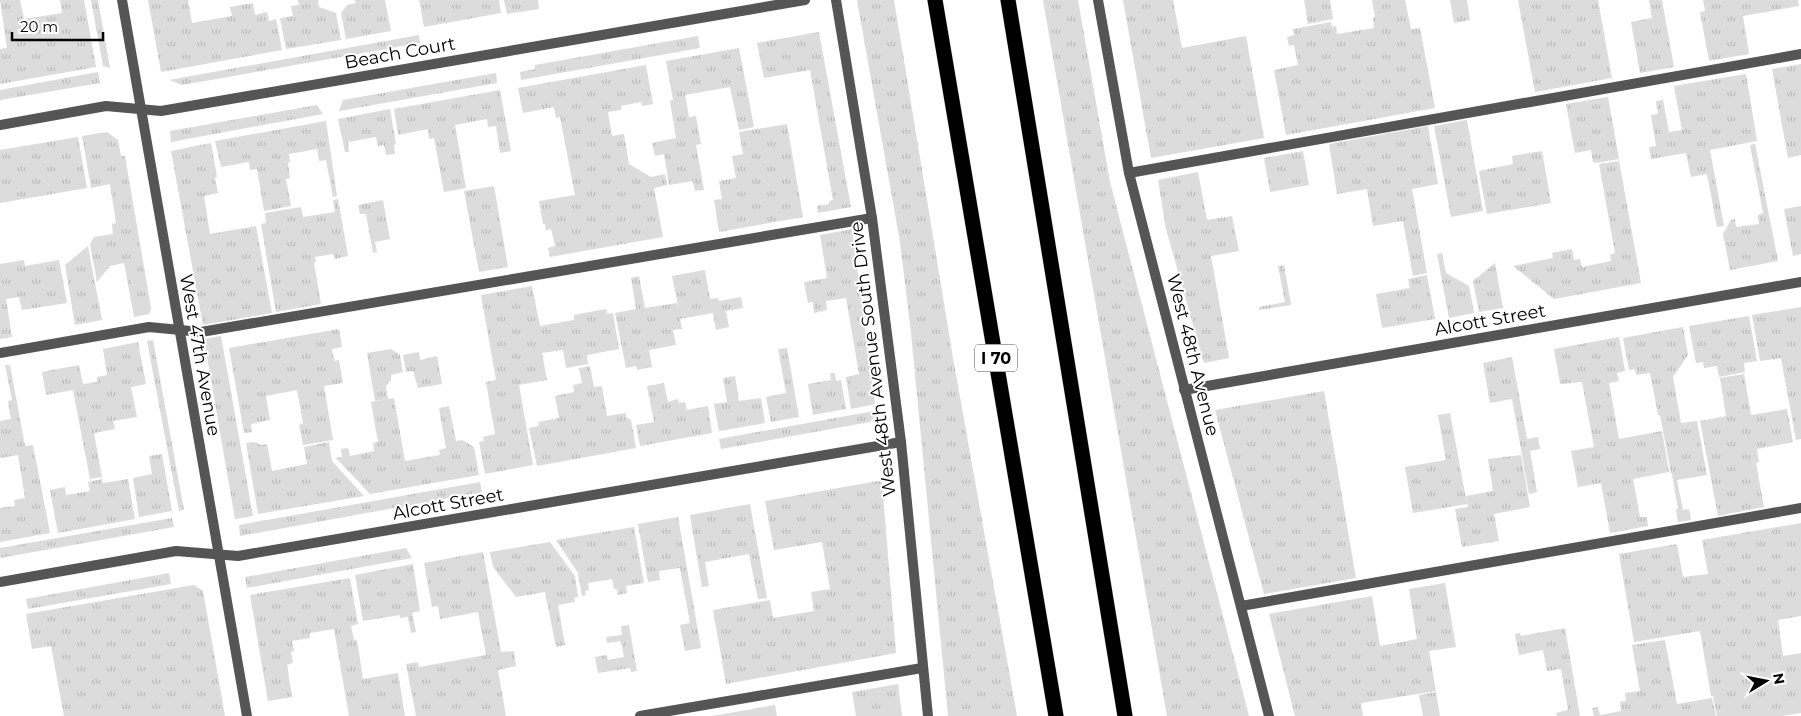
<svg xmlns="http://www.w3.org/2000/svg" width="1801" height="716" font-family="Montserrat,sans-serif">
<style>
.grass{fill:url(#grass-tufts)}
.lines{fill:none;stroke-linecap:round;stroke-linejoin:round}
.motorway-casing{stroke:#dbdbdb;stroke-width:16}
.service{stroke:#555;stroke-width:10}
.minor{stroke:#555;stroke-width:10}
.motorway{stroke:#000;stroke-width:15}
.labels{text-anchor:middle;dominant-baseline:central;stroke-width:4;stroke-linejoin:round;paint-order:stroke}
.shield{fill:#fff;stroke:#4c4c4c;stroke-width:1}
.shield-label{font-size:16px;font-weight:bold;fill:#000}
.street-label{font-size:18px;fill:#000;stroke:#fff}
</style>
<defs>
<pattern id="grass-tufts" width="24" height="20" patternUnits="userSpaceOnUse" patternTransform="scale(1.25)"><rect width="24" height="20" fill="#dcdcdc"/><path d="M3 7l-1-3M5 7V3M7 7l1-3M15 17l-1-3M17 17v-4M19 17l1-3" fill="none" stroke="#bbb"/></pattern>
</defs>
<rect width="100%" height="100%" fill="#fff"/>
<g class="grass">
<polygon points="0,0 20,0 24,19 62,13 60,0 84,0 96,67 0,84 0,49 7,48"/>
<polygon points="91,0 98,0 110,68 103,66"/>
<polygon points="148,0 188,0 192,23 232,16 230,7 253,3 255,15 267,12 269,21 276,19 282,50 161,72"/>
<polygon points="298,0 318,0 319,7 336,13 341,40 286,49 280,18 293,16 291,6 299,5"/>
<polygon points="355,0 385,0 391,31 346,39 341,13 347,5 356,3"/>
<polygon points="419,0 499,0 501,13 424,27"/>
<polygon points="504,0 538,0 539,9 507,14"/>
<polygon points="857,0 894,0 953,358 1017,716 948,716 911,333 900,242"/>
<polygon points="1043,0 1078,0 1110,182 1249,716 1167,716"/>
<polygon points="1123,0 1173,0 1182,48 1246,36 1264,138 1151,158"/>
<polygon points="1304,0 1330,0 1333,19 1308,24"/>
<polygon points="1372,0 1405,0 1411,29 1420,28 1435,108 1286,135 1274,70 1298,65 1294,45 1289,46 1287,37 1294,35 1293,29 1331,22 1332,27 1336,26 1337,34 1374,28 1373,18 1375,17"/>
<polygon points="1450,0 1467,0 1470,20 1454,23"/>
<polygon points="1518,0 1598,0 1612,78 1535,92"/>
<polygon points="1649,0 1662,0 1674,67 1640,73 1631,22 1652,18"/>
<polygon points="1703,0 1798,0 1799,6 1743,16 1749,54 1709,61 1700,12 1705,11"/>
<polygon points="819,32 851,207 818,213 817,206 829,204 829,201 833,200 810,70 764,78 757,43"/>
<polygon points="419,35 420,43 182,85 169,80"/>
<polygon points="698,36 700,48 521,80 520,72 535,69 535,65"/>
<polygon points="739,48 754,127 739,130 730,87 685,95 689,117 696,116 701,144 696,145 704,190 695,191 693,181 669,185 664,154 655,156 652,143 676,138 670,101 673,100 666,61"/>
<polygon points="1801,64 1801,155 1788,158 1772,69"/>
<polygon points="646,65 653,104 642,106 641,102 621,106 621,110 608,112 612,136 624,134 629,164 651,177 665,174 667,185 654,188 663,237 550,257 548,248 555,246 551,229 546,230 545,224 543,224 539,201 575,195 560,117 556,118 554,107 523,113 518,88"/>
<polygon points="98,72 100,83 0,100 0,90"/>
<polygon points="496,73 497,83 339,111 343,100"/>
<polygon points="1746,74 1757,141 1710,150 1724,226 1717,227 1707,174 1691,177 1686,153 1651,159 1649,147 1656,146 1651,115 1658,114 1656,101 1663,100 1669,132 1682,130 1674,86"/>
<polygon points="500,90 511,151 500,153 496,126 488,127 487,119 455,125 466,188 444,192 434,138 429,139 428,129 398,135 394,109"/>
<polygon points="1608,97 1619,159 1596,163 1595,162 1593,162 1591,150 1575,153 1566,104"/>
<polygon points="317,105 323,114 171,142 170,131"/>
<polygon points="390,109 396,144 394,145 395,154 386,155 384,145 378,146 376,137 348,142 349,152 345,152 338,119"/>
<polygon points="1467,120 1483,211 1451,217 1434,126"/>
<polygon points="326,121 337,196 333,197 326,160 319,161 317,149 289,154 290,162 288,163 290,178 286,179 291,206 264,211 257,169 250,170 249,162 221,167 215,141"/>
<polygon points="787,124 803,217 719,232 714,200 722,199 719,181 736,178 732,156 743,154 739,132"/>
<polygon points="1428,126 1438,184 1412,189 1427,273 1413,276 1403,221 1373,226 1367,189 1337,194 1329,144"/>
<polygon points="107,132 118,140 121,156 125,156 151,308 149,314 134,317 124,263 110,266 97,282 90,244 94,237 113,234 112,224 116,223 110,184 91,188 82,136"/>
<polygon points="78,137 87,188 0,203 0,150"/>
<polygon points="211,143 217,177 215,178 218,193 204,196 210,234 256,226 272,313 203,325 171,151"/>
<polygon points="1755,144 1778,261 1730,270 1723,234 1731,220 1735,219 1736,227 1759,224 1758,215 1763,213 1750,145"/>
<polygon points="1303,151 1309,185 1270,192 1264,158"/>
<polygon points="1542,151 1551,203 1487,214 1479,171 1513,164 1512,156"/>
<polygon points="1619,161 1641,283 1554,299 1513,266 1553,258 1552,253 1572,249 1574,260 1580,259 1582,267 1611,261 1610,255 1615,253 1599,164"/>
<polygon points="1198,172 1207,220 1232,216 1239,251 1211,256 1229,358 1204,363 1166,229 1158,180"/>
<polygon points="494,186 508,267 479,272 464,191"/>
<polygon points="338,199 348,256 335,259 333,254 315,257 316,262 314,263 321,304 276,312 261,224 266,223 265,213 301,207 303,217 335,212 333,200"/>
<polygon points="383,200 390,239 375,242 377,252 373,253 366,214 360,214 358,205"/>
<polygon points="1801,206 1801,254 1793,256 1784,209"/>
<polygon points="852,229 875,404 851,409 846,377 859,374 846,298 826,301 827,310 814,313 813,302 808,303 804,282 827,278 820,235"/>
<polygon points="88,246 102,320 75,325 65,265"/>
<polygon points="1442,253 1446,273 1469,286 1474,313 1449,318 1437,254"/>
<polygon points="24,260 25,266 59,260 67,303 22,310 19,297 6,299 12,337 0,339 0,264"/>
<polygon points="1495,263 1503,308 1479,312 1473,281"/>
<polygon points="1284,265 1291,305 1259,310 1259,307 1285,302 1278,266"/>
<polygon points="705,270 710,299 718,298 719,301 741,297 743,308 726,311 729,327 716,330 713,313 680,319 682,329 673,330 676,345 649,350 652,367 637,370 636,366 626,368 615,313 636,309 631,278 639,276 645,308 677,303 679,311 672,276"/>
<polygon points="1427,275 1435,319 1382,328 1376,294 1410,288 1408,279"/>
<polygon points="532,286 540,326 574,320 574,315 606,309 607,314 613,313 619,349 587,355 588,364 566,368 563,350 542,353 547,380 519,385 533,465 485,474 479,442 484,441 483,437 495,434 486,382 496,380 481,295"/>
<polygon points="1801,307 1801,439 1796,440 1781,358 1760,361 1752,315"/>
<polygon points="1749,316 1757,361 1744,363 1745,372 1719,377 1717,366 1704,368 1703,362 1696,363 1689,326"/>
<polygon points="1683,327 1688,355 1673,377 1681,423 1697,421 1707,475 1677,480 1683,510 1689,509 1691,520 1678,522 1676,509 1678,509 1672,474 1671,473 1660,415 1658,415 1650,373 1636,375 1635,369 1629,370 1623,338"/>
<polygon points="339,329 342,347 332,349 334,361 339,360 343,383 324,386 333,440 303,445 299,425 303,423 297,390 266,396 270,420 251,424 252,432 244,433 229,348"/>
<polygon points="221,336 253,516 235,519 204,339"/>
<polygon points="1619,337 1625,371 1617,373 1619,381 1609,383 1619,439 1662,431 1669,472 1633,479 1640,517 1647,517 1648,526 1610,533 1601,483 1578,487 1571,451 1594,447 1582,382 1560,384 1554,349"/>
<polygon points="153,340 184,510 179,511 147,341"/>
<polygon points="138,342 146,384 131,387 137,417 113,421 115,429 94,433 102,477 90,479 73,390 46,395 42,372 79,365 83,384 97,382 97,377 107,375 103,349"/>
<polygon points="787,348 799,417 771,422 766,397 786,393 778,349"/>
<polygon points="391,349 400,355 403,372 391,375 391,380 386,386 388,399 375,401 367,353"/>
<polygon points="419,352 420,360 437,356 442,384 418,388 413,371 406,372 403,355"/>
<polygon points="1512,357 1527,439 1538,437 1540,449 1530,451 1537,492 1529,494 1512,399 1490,403 1483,363"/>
<polygon points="5,365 10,365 25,446 33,445 50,533 0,542 0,508 15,506 14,500 25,498 18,455 0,458 0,421 11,419 8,401 12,400"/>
<polygon points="590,366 594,387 602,386 607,416 626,413 626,417 631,420 636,448 537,466 529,428 539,426 538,422 559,418 555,396 574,392 573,385 582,383 579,368"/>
<polygon points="830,373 835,373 836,381 841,380 846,409 813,415 808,384 831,380"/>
<polygon points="1744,374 1751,415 1787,409 1793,442 1757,449 1759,462 1756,463 1764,507 1718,516 1700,421 1726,416 1720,378"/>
<polygon points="735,376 739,401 761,398 765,423 719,431 714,404 727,402 723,378"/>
<polygon points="664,383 668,402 678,399 679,403 685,402 687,410 708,406 712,433 640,446 636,425 654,422 647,386"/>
<polygon points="1324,391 1356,578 1264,594 1215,410"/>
<polygon points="394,398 405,461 440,455 439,450 446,448 439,408 449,406 456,441 462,440 474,447 479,475 370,494 336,458 342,457 341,449 348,448 350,456 374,451 373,443 378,442 371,402"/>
<polygon points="874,411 875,416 870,422 721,449 719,439"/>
<polygon points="1450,413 1467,504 1413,513 1405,467 1446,460 1438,415"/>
<polygon points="254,442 261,445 267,444 272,471 307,464 304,447 329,442 332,461 364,496 258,514 246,443"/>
<polygon points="162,454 172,511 139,517 133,478 152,474 149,456"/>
<polygon points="1521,455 1530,507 1494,514 1499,541 1462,547 1455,509 1468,507 1466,496 1493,491 1488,459"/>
<polygon points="102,479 103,483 128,479 135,519 58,533 50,490 65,487 66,495 90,491 88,482"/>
<polygon points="878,481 882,482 896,653 726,684 713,610 770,600 773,618 814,611 811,592 830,589 822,542 774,550 765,501"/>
<polygon points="480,482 482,492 240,536 239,525"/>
<polygon points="750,504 767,598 758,599 749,554 705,562 709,586 702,587 690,515"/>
<polygon points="678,517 701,648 685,651 680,625 690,623 680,568 659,571 660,580 648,582 638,524"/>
<polygon points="172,518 174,527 0,558 0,548"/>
<polygon points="1801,523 1801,616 1778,620 1783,656 1801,653 1801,713 1781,716 1717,716 1713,696 1711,696 1700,631 1634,642 1619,554 1677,544 1683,577 1708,574 1702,540"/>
<polygon points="634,527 644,583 626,586 627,593 618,595 617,589 614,589 612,579 588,583 589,590 585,591 586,595 582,596 578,573 556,540"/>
<polygon points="550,542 575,576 578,597 574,598 575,602 558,605 565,645 556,647 545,592 516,597 493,567 490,552"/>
<polygon points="406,548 412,558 247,588 245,577"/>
<polygon points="483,552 501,652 514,651 516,666 498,670 506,716 416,716 406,664 418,662 419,667 486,655 478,612 440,619 438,606 432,607 424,563"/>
<polygon points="413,564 420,611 412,613 416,632 411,633 408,617 400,618 400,615 363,621 355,575"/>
<polygon points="169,573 171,584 28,609 26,599"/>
<polygon points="350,578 358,624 351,626 354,640 357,640 363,679 398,673 405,716 349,716 334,629 310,633 310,638 292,641 294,651 291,652 293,663 287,665 292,697 268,701 250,595"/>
<polygon points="1445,583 1456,647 1429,651 1436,691 1361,703 1363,716 1295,716 1269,614 1372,596 1380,646 1417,639 1409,589"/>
<polygon points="194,585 203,591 225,716 64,716 51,646 32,649 26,614"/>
<polygon points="629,625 637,671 631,672 630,668 598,673 595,657 606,655 608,660 624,657 621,641 607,643 606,637 622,635 621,626"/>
<polygon points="1565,628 1580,716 1557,716 1556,713 1568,710 1561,669 1547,671 1543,650 1519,655 1515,634 1520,633 1521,636"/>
<polygon points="1665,640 1677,704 1712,698 1716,716 1594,716 1592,708 1598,707 1600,715 1621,711 1620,702 1626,701 1625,693 1640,691 1632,645"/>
<polygon points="898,684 902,716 856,716 852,692"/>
<polygon points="1436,692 1440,716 1423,716 1419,695"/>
<polygon points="775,705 777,716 712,716"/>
</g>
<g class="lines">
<defs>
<g id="motorway">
<polyline points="935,0 1056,716"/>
<polyline points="1008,0 1125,716"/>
</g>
</defs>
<use href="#motorway" class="motorway-casing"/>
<g class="service">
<polyline points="1129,173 1801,54"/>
<polyline points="0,353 149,327 201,332 872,218"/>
<polyline points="1241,606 1801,508"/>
<polyline points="640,716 922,668"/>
</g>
<g class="minor">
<polyline points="122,0 247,716"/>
<polyline points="836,0 872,218 901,442 928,716"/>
<polyline points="1098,0 1129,173 1269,716"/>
<polyline points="0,125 106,106 161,111 805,0"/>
<polyline points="1184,390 1801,282"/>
<polyline points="0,582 176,551 238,556 901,442"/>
</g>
<use href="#motorway" class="motorway"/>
</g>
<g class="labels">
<rect class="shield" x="975" y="344.5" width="42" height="27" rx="4"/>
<g class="shield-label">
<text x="996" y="358">I 70</text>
</g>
<g class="street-label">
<text transform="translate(400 53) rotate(-10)">Beach Court</text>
<text transform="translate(1490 320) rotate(-10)">Alcott Street</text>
<text transform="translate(200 355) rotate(80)">West 47th Avenue</text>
<text transform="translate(1193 355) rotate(76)">West 48th Avenue</text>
<text transform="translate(873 359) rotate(-97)">West 48th Avenue South Drive</text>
<text transform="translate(448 504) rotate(-10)">Alcott Street</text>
</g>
</g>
<g transform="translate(1766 681) rotate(80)" stroke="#ffffff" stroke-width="4" paint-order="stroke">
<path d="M0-4L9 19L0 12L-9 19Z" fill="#000000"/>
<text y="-8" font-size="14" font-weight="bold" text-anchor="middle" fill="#000000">N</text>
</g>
<path d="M12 32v8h91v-8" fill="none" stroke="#000000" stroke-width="2.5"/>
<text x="20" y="32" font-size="15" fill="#000000" stroke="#ffffff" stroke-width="4" paint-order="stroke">20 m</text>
</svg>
